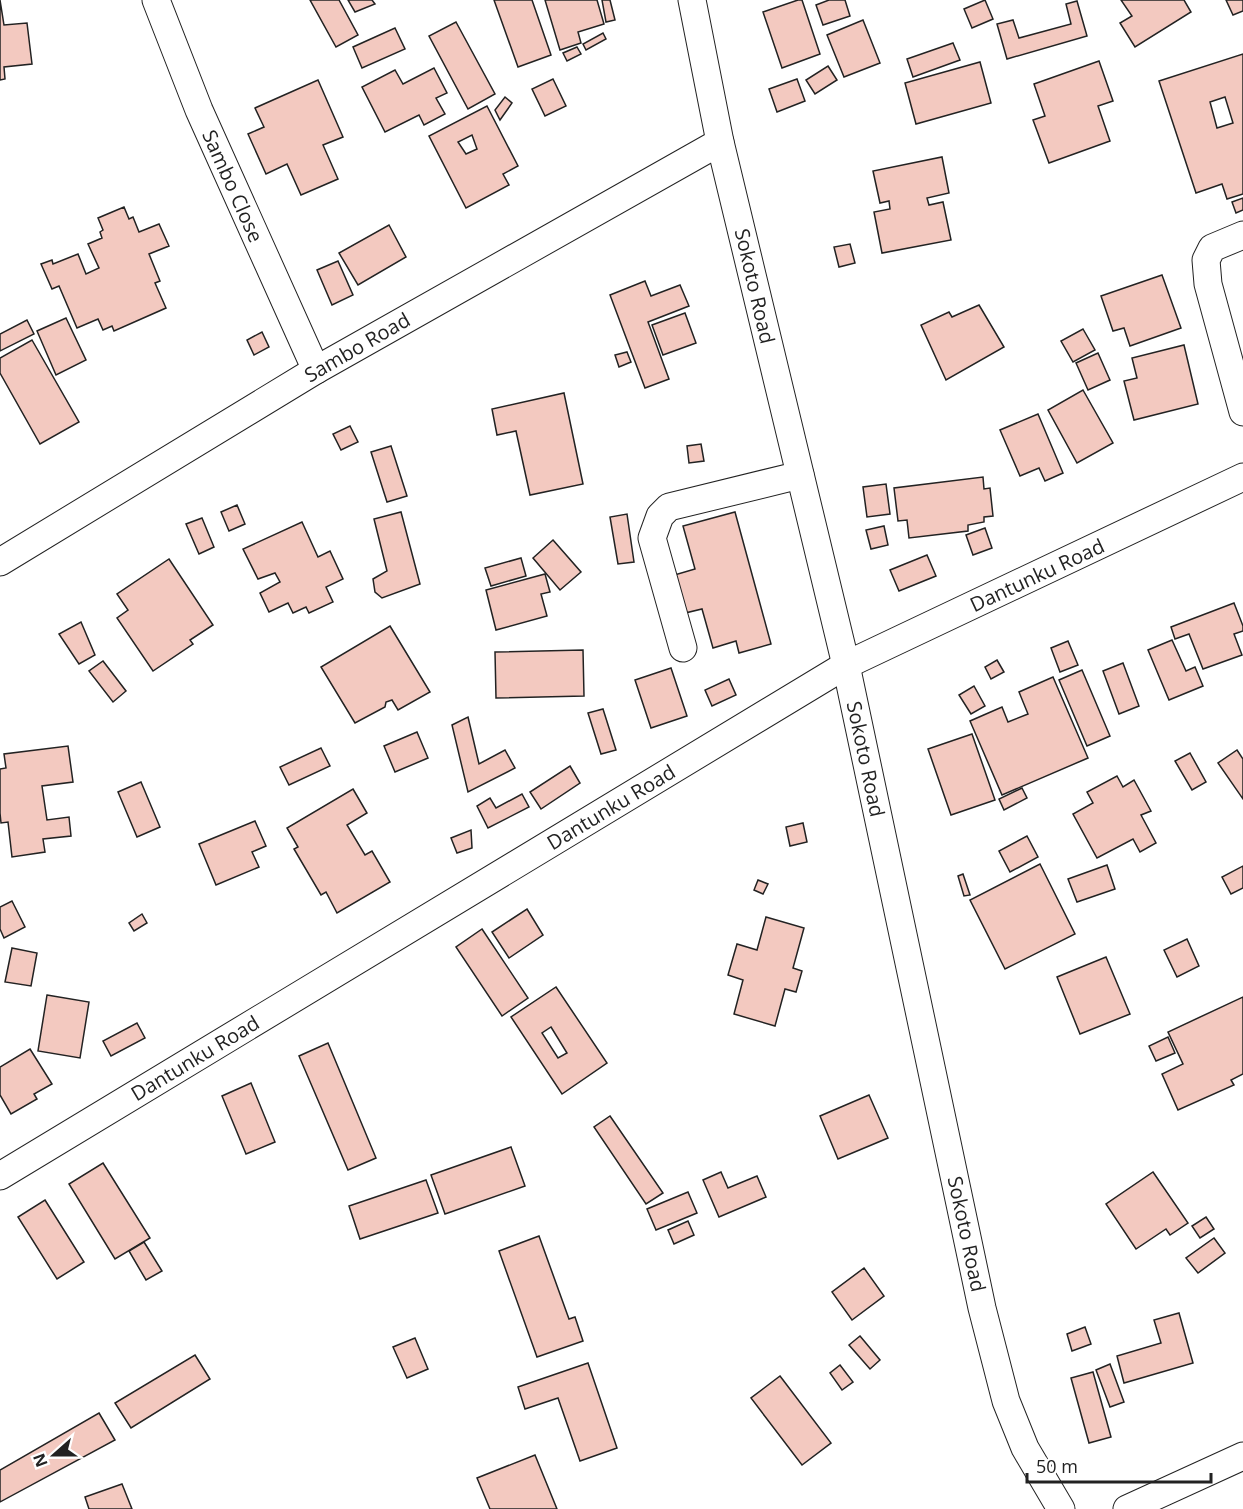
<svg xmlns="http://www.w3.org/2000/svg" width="1243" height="1509" font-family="'Open Sans',sans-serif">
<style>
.building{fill:#f3c9c0;stroke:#222;stroke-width:1.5;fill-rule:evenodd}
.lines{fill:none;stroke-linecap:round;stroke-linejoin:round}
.minor-casing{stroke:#222;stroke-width:29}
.minor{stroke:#fff;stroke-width:27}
.labels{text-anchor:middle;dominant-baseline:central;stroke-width:4.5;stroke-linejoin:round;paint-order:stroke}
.street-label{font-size:20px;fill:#222;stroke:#fff}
</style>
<rect width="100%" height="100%" fill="#fff"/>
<g class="building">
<polygon points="0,0 4,25 27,23 32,64 4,67 5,79 0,80"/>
<polygon points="310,0 339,0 358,35 336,47"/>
<polygon points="348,0 372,0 375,4 355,12"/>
<polygon points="494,0 532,0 551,55 518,67"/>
<polygon points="545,0 597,0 604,24 578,32 581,43 560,50"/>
<polygon points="602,0 610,0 615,20 606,22"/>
<polygon points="798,0 802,0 820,54 782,68 763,12"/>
<polygon points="829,0 845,0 850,16 823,25 816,5"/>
<polygon points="985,0 993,19 972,28 964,9"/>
<polygon points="1121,0 1184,0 1191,12 1135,47 1120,23 1132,16"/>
<polygon points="1226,0 1243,0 1243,11 1233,15"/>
<polygon points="1077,1 1087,36 1007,59 997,24 1013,20 1019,38 1071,24 1066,4"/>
<polygon points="863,20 880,63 844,77 827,35"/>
<polygon points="456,22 495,94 468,109 429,36"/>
<polygon points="395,28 405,49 362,68 353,47"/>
<polygon points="603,33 606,39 586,50 583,44"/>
<polygon points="953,43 960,60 913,77 907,59"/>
<polygon points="577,47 581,54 567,61 563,53"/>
<path d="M1243,54V194L1227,199L1222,184L1196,193L1159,81ZM1225,97L1233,123L1217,128L1210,102Z"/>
<polygon points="1099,61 1113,101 1098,106 1110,141 1049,163 1033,120 1045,116 1034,84"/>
<polygon points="980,62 991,103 916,124 905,83"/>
<polygon points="828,66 837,80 815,94 806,80"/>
<polygon points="434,68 447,93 436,98 445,114 424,125 419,115 385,132 362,87 395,70 403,84"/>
<polygon points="553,79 566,106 545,116 532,89"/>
<polygon points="797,79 805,101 777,112 769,89"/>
<polygon points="318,80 343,137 323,145 338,179 301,195 287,164 266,174 248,134 264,127 255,108"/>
<polygon points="505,97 512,103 500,120 495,110"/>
<path d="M487,106L518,166L503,174L509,185L466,208L429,136ZM472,135L477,149L466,154L458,142Z"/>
<polygon points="942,157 949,193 927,198 929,205 943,202 951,240 882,253 874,212 890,209 889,201 880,203 873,171"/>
<polygon points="1243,198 1243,210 1236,213 1232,202"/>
<polygon points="124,207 129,219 133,217 139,232 159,224 169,246 149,254 160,281 155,283 166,308 114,331 112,326 103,330 98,319 77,328 59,286 52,289 41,264 52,260 53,264 78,254 86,274 99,268 88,244 102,238 100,232 103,230 98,218"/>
<polygon points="389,225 406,257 358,285 339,253"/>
<polygon points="850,244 855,263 839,267 834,247"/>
<polygon points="338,261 353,295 332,305 317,270"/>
<polygon points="1162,275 1181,328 1130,346 1124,328 1113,331 1101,296"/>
<polygon points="645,281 651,296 680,285 689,306 648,322 669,379 645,388 610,295"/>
<polygon points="979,305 1004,347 946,380 921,325 949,312 952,317"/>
<polygon points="685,313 696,343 663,355 652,325"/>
<polygon points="66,318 86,360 56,375 37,331"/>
<polygon points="27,320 34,334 0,351 0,334"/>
<polygon points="1083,329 1095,350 1073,362 1061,341"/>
<polygon points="262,332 269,347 254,355 247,340"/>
<polygon points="32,340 79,422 40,444 0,373 0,358"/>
<polygon points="1184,345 1198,404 1134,420 1124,381 1137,378 1132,358"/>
<polygon points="627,352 631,362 619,367 615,355"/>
<polygon points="1098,353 1110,380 1088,390 1076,363"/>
<polygon points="1083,390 1113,443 1077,463 1048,410"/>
<polygon points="564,393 583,484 530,495 516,431 497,435 492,409"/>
<polygon points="1038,414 1063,473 1045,481 1039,468 1020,476 1000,430"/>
<polygon points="350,426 358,442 341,450 333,434"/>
<polygon points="701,444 704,461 689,463 687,446"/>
<polygon points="391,446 407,496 387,502 371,452"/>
<polygon points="983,477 984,489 990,488 993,516 984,517 984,522 968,525 968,531 909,538 907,520 898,521 894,488"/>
<polygon points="886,484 890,514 867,517 863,487"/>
<polygon points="237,505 245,524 229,531 221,512"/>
<polygon points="401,512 420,584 382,598 375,592 373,579 387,571 374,519"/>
<polygon points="735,512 771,644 739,653 736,641 713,648 702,609 681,614 671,576 695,569 683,526"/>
<polygon points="627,514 634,562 618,564 610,517"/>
<polygon points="202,518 214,547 199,554 186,524"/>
<polygon points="302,522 318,557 330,551 343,579 326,587 333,602 309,613 306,607 293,613 288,603 269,612 260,593 280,582 275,573 258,579 243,549"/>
<polygon points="884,526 888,545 871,549 866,530"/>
<polygon points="985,528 992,548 973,555 966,535"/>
<polygon points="553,540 581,572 560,590 533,558"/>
<polygon points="927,555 936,576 899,591 890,570"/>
<polygon points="521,558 526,576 491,586 485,568"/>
<polygon points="169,559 213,625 190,640 193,644 153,671 117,618 128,610 117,594"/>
<polygon points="545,574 550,592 541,594 547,616 496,630 486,590"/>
<polygon points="1234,603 1243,626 1243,631 1234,634 1242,655 1203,669 1189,634 1175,639 1171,627"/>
<polygon points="81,622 95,655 79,664 59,634"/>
<polygon points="390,626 430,692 398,710 392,700 386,702 385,707 355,723 321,667"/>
<polygon points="1172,640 1186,671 1195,667 1203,686 1169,700 1148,650"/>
<polygon points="1068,641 1078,665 1060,672 1051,648"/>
<polygon points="583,650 584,696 496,698 495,652"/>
<polygon points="997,660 1004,672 991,679 985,667"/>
<polygon points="103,661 126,691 113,702 89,671"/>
<polygon points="1123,663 1139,706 1119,714 1103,671"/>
<polygon points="671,668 687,716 651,728 635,680"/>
<polygon points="1082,670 1110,736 1087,746 1059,680"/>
<polygon points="1053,677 1088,758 1002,795 970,721 1002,707 1008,722 1028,714 1019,692"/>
<polygon points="729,679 736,695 712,706 705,690"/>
<polygon points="974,686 985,706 971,714 959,695"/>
<polygon points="603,709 616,750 601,754 588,713"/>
<polygon points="468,717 479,764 505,750 515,768 468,792 452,725"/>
<polygon points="417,732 428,758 395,772 384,746"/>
<polygon points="972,734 995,800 951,815 928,749"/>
<polygon points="68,746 73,782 42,786 47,820 69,817 71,836 43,839 45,852 12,857 8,822 1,823 0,813 0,769 6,768 4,754"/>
<polygon points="321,748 330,766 289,785 280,767"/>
<polygon points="1237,750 1243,759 1243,799 1218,763"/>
<polygon points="1190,753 1206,782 1192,790 1175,761"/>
<polygon points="570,766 580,783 541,809 530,792"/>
<polygon points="1117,776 1123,787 1134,780 1151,811 1141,815 1156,843 1140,852 1133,839 1097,858 1073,814 1093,803 1087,792"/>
<polygon points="141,782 160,827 137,837 118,792"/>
<polygon points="1022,788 1027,798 1004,810 999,799"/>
<polygon points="353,789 367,813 347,825 365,855 372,851 390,882 337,913 326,892 321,895 294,849 298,847 287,828"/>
<polygon points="522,794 529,807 488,828 477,806 490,798 496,808"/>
<polygon points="255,821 266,846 252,852 259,867 216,885 199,844"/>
<polygon points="803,823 807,842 790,846 786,827"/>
<polygon points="471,830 472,848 457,853 451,838"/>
<polygon points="1027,836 1038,857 1010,872 999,851"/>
<polygon points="1040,864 1075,934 1005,969 970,900"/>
<polygon points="1107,865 1115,889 1077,902 1068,879"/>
<polygon points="1243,866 1243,888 1231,894 1222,877"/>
<polygon points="963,874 970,895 964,896 958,876"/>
<polygon points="758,880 768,884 763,894 754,890"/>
<polygon points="12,901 25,927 4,938 0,929 0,907"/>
<polygon points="527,909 543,935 509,958 492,932"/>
<polygon points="142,914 147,923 134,931 129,923"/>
<polygon points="766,917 804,928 793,968 802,971 796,992 785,989 775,1026 734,1014 743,980 728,975 737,944 757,950"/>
<polygon points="482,929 528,998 502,1016 456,947"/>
<polygon points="1187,939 1199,966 1177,977 1164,950"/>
<polygon points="12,948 37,953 31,986 5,982"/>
<polygon points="1106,957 1130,1014 1080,1034 1057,977"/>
<path d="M556,987L607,1063L562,1094L511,1017ZM551,1027L567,1053L558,1058L542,1033Z"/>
<polygon points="47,995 89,1002 80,1058 38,1051"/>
<polygon points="1243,997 1243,1074 1231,1080 1234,1085 1178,1110 1162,1074 1183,1064 1168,1032"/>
<polygon points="137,1023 145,1038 111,1056 103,1041"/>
<polygon points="1168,1037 1175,1053 1156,1061 1149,1046"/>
<polygon points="328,1043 376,1158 348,1170 299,1056"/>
<polygon points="30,1049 52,1084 34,1094 37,1099 11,1114 0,1095 0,1067"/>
<polygon points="251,1083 275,1142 246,1154 222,1096"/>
<polygon points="869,1095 888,1138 838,1159 820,1116"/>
<polygon points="610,1116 663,1193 646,1204 594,1127"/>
<polygon points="511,1147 525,1186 445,1214 431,1175"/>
<polygon points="103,1163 150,1238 115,1259 69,1184"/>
<polygon points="721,1172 728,1188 757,1176 766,1197 719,1217 703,1180"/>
<polygon points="1153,1172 1188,1223 1170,1235 1166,1229 1136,1249 1106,1204"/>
<polygon points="426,1180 438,1213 360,1239 349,1206"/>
<polygon points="688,1192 697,1213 656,1230 647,1209"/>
<polygon points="45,1200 84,1262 57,1279 18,1217"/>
<polygon points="1206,1217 1214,1229 1200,1238 1192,1226"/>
<polygon points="688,1221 694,1235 674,1244 668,1230"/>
<polygon points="539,1236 569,1319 575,1317 583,1341 537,1357 499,1251"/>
<polygon points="1214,1238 1225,1253 1198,1273 1186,1258"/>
<polygon points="144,1242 162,1271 146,1280 129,1251"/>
<polygon points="864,1268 884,1296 852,1320 832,1292"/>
<polygon points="1179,1313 1193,1363 1124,1383 1117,1356 1161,1343 1154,1320"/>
<polygon points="1085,1327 1091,1344 1072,1351 1067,1334"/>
<polygon points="860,1336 880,1360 870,1369 849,1345"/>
<polygon points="415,1338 428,1369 407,1378 393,1347"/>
<polygon points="195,1355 210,1379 131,1428 115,1403"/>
<polygon points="588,1363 617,1448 580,1461 558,1398 525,1409 518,1387"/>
<polygon points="1110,1364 1124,1402 1110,1407 1096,1370"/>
<polygon points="840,1365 853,1382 842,1390 830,1373"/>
<polygon points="1093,1372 1111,1437 1089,1443 1071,1378"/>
<polygon points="780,1376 831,1443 802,1465 751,1398"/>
<polygon points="99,1413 115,1440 0,1502 0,1470"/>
<polygon points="535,1455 557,1509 490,1509 477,1478"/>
<polygon points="122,1484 132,1509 89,1509 85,1497"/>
</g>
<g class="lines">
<defs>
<g id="minor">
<polyline points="156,0 199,110 316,370"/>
<polyline points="692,0 720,142 846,665 982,1308 1006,1401 1025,1448 1061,1509"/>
<polyline points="1243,235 1212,248 1206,260 1208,284 1243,412"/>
<polyline points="0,562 316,370 720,142"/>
<polyline points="683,648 652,538 660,516 669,507 800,475"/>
<polyline points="0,1176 846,665 1243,477"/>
<polyline points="1127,1509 1243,1456"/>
</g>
</defs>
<use href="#minor" class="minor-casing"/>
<use href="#minor" class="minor"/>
</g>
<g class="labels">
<g class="street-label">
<text transform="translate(233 186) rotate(66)">Sambo Close</text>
<text transform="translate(755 286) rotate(77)">Sokoto Road</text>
<text transform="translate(357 347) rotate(-30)">Sambo Road</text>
<text transform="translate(1037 575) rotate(-25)">Dantunku Road</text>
<text transform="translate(866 759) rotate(78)">Sokoto Road</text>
<text transform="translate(611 807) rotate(-31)">Dantunku Road</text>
<text transform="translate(195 1058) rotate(-31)">Dantunku Road</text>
<text transform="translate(967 1234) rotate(78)">Sokoto Road</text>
</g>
</g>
<g transform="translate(54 1455) rotate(249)" stroke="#ffffff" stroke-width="4.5" paint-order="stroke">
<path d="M0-4.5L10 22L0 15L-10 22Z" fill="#222222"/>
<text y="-9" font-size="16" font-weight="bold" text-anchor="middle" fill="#222222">N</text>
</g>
<path d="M1027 1473v9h184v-9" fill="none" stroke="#222222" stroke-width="3"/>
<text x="1036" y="1473" font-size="18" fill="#222222" stroke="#ffffff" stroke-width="4.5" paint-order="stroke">50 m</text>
</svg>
